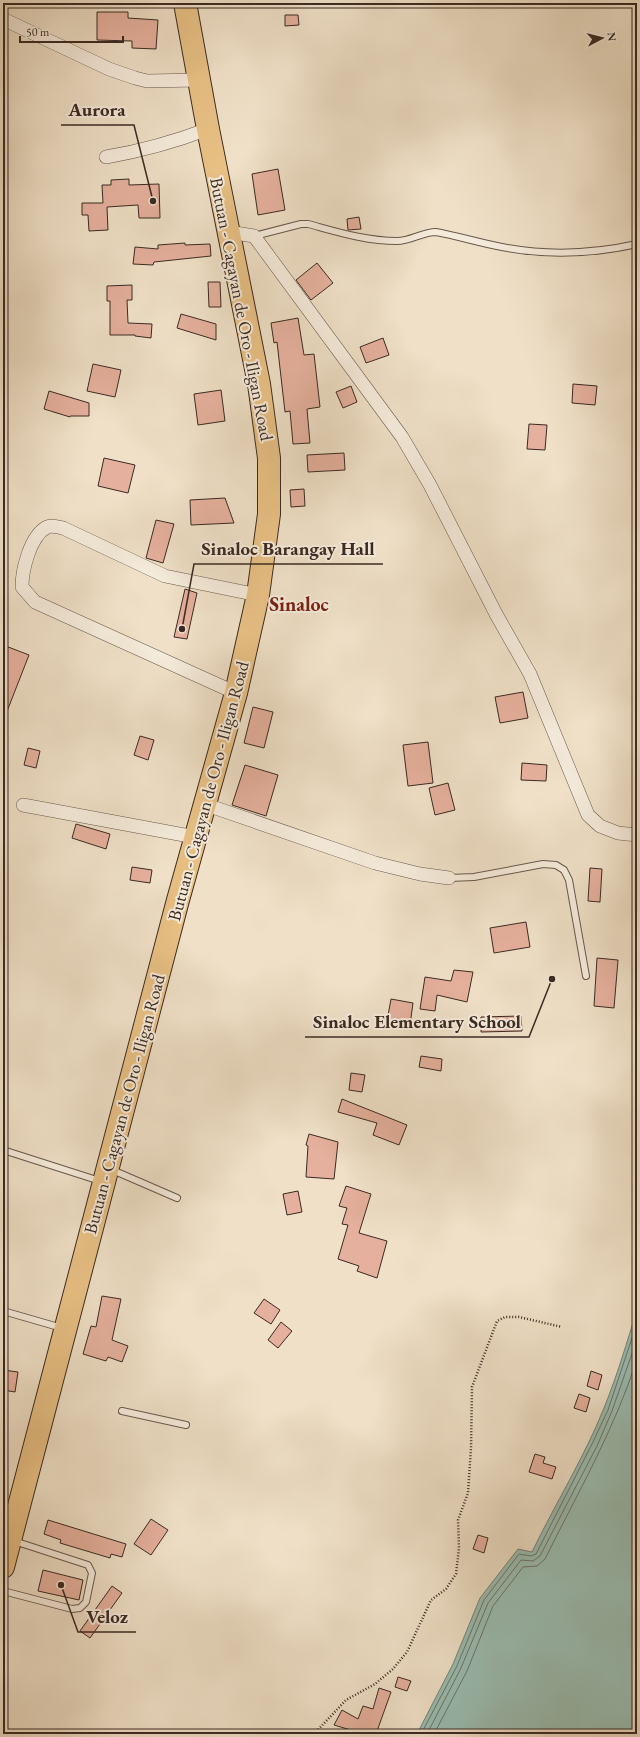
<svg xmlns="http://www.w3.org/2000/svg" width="640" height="1737" font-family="'EB Garamond',serif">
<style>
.water{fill:#9abdb1;stroke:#748278}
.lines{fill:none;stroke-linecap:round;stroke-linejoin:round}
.shore{stroke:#6a746a;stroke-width:1}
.building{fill:#e5b09d;stroke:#3b2a23}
.lane-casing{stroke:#68584c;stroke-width:8}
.street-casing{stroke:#68584c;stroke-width:14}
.highway-casing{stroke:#3b2a23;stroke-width:24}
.path{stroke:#3b2a23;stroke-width:2.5;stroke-dasharray:1 2;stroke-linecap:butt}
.lane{stroke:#f5ebdb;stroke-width:6}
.street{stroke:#f5ebdb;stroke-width:13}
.highway{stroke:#e8c084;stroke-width:22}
.labels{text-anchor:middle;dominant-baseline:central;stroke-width:4;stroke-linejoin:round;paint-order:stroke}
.street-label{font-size:18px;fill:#3b2a23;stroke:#f5ebdb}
.quarter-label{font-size:20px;font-weight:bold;fill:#7a1f14;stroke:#f5ebdb}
.leader{fill:none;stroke:#3b2a23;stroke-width:1.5}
.callout-dot{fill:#3b2a23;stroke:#f5ebdb;stroke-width:1.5}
.callout-label{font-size:19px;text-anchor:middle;font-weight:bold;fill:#3b2a23;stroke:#f5ebdb;stroke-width:4;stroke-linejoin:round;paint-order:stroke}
</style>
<rect width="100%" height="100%" fill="#efe0c7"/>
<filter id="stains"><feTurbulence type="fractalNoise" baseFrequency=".005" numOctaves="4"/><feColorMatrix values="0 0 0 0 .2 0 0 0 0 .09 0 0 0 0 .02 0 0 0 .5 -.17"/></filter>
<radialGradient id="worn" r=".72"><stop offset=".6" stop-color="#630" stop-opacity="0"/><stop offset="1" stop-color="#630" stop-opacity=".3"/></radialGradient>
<path class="water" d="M637,1310V1734H417L453,1664L480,1598L518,1549L532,1552C555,1504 584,1458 604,1408C617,1376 627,1342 637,1310Z"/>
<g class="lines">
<g class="shore">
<polyline points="421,1734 457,1666 484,1600 519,1554 531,1556 536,1554 592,1444 608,1410 637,1323"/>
<polyline points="427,1734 461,1668 488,1603 521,1560 533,1561 540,1556 597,1446 612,1411 637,1339"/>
<path d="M434,1734L467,1671L493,1606L523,1567L537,1566L545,1559C578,1492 614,1431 637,1359"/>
</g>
</g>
<g class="building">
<polygon points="97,12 128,12 128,18 158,20 156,49 132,48 132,41 97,40"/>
<polygon points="285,15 298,15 299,25 285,26"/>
<polygon points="278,169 285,210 258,215 252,174"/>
<polygon points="129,179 129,185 159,184 160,218 139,218 138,205 107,207 108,230 89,231 88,215 82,215 82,203 103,203 102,185 111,185 111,180"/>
<polygon points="359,217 361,229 348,230 347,219"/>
<polygon points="185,243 185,245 210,244 211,256 154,262 153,265 133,264 135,247 158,249 158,245"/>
<polygon points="317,263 333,283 311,300 296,280"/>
<polygon points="208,282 220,282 221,307 209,307"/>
<polygon points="132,285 132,300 127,300 128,323 152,324 151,338 135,336 135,335 110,335 110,301 107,301 107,286"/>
<polygon points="181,314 216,324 216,340 177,328"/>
<polygon points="298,318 304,355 314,354 320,407 307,409 310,443 293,444 290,411 285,412 277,342 274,343 271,323"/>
<polygon points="383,338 389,355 366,363 360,347"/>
<polygon points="93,364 121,370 115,397 87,391"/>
<polygon points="573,384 597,386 595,405 572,403"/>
<polygon points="351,386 357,402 343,408 336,392"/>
<polygon points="221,390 225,421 198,425 194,394"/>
<polygon points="49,391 89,403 89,416 70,416 70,417 44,409"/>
<polygon points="529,424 547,425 545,450 527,449"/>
<polygon points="344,453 345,470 308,472 307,455"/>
<polygon points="104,458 135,465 128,493 98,486"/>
<polygon points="304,489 305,506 291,507 290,490"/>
<polygon points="225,498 234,523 191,525 190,500"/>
<polygon points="156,520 174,524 163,563 146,558"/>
<polygon points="185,589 197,593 187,639 174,637"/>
<polygon points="3,645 29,655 4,719 3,719"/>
<polygon points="523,692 528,718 500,723 495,697"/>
<polygon points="253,707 273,712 264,748 244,743"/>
<polygon points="140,736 154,740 148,760 134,755"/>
<polygon points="428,742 433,783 408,786 403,745"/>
<polygon points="28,748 40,751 36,768 24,765"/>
<polygon points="522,763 547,765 546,781 521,780"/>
<polygon points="245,765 278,775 266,816 232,805"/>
<polygon points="448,783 455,810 435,815 429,788"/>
<polygon points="76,824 110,834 106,849 72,838"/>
<polygon points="132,867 152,870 150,883 130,880"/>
<polygon points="590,868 602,869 600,902 588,901"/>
<polygon points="526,922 530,947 494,953 490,928"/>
<polygon points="597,958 618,960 614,1008 594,1006"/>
<polygon points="454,970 473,972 467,1002 437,995 435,1011 420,1009 425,977 451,981"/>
<polygon points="391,999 413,1003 410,1025 387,1021"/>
<polygon points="521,1016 522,1031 481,1032 481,1017"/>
<polygon points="421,1056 442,1059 441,1071 419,1067"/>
<polygon points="351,1073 365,1075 362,1092 349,1090"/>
<polygon points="342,1099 407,1125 399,1145 373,1135 377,1123 338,1112"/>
<polygon points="309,1134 338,1142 334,1179 306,1177 308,1146 306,1145"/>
<polygon points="346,1186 371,1194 359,1233 387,1241 377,1278 357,1271 359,1266 338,1259 348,1225 342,1224 347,1208 339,1206"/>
<polygon points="298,1191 302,1212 287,1215 283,1194"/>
<polygon points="102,1296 121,1299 112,1340 128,1346 122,1362 108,1357 106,1361 83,1354 91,1326 96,1327"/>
<polygon points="264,1299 280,1310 271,1324 254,1313"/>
<polygon points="281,1322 292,1331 278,1348 268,1340"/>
<polygon points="3,1370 18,1372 15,1392 3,1390"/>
<polygon points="591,1371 602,1375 598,1390 587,1386"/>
<polygon points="579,1394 590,1398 586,1412 574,1408"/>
<polygon points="535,1454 545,1457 543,1463 556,1467 552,1479 529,1472"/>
<polygon points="151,1519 168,1530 151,1555 134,1544"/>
<polygon points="48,1520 126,1544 122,1557 111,1554 110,1558 60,1543 61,1540 44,1534"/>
<polygon points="478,1535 488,1538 484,1553 473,1549"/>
<polygon points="43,1570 83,1580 79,1600 38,1591"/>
<polygon points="112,1586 122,1593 90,1638 80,1631"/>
<polygon points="398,1677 411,1681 407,1691 395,1687"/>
<polygon points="379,1688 391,1692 376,1734 364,1734 334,1725 342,1710 358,1719 363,1706 373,1709"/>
</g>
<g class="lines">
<defs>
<g id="lane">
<path d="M254,236L301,224H308C338,232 366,241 397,241C411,241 422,232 436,232C458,236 480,243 502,247C548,256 592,254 637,244"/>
<polyline points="449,878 474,877 543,864 556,865 564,870 569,880 586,976"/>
<polyline points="3,1150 100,1181"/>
<polyline points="110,1169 177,1198"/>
<polyline points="3,1311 62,1328"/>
<polyline points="122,1411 186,1425"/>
<polyline points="3,1591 72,1609 80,1608 86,1602 92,1573 88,1565 14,1541"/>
</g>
<g id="street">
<polyline points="3,19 109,69 135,78 147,81 198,80"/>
<path d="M106,157C141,151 174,142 208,129"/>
<polyline points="229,232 254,236 402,437 430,485 496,614 530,674 588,815 600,826 618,833 637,835"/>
<path d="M236,693L35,602L22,587C22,570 30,536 47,527C52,525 57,527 63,528L165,576L258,595"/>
<polyline points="204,804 375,863 420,874 449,878"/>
<polyline points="23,805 195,837"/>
</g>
<polyline id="highway" points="3,1567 178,900 236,693 258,595 269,514 269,458 259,384 208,129 185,3"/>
</defs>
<use href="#lane" class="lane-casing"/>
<use href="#street" class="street-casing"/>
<use href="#highway" class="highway-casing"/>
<polyline class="path" points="314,1734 346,1700 375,1684 393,1669 407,1652 431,1600 446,1589 456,1574 459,1548 458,1520 468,1493 471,1448 472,1387 497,1321 505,1317 519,1317 562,1327"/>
<use href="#lane" class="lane"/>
<use href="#street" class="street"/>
<use href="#highway" class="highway"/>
</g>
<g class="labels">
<g class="street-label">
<text transform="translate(242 309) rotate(79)">Butuan - Cagayan de Oro - Iligan Road</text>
<text transform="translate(208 791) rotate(-75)">Butuan - Cagayan de Oro - Iligan Road</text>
<text transform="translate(124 1104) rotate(-75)">Butuan - Cagayan de Oro - Iligan Road</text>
</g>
<g class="quarter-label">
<text x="299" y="604">Sinaloc</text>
</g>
</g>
<path class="leader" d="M153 201L134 125H61M182 629L194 564H383M552 979L529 1037H305M61 1585L78 1632H136"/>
<g class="callout-dot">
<circle cx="153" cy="201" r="4"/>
<circle cx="182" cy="629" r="4"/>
<circle cx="552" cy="979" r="4"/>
<circle cx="61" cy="1585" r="4"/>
</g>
<g class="callout-label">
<text x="97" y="116">Aurora</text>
<text x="288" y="555">Sinaloc Barangay Hall</text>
<text x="417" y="1028">Sinaloc Elementary School</text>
<text x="107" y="1623">Veloz</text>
</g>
<rect width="640" height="1737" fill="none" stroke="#efe0c7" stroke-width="16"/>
<rect x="4" y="4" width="632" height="1729" fill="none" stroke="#3b2a23" stroke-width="2"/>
<rect x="8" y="8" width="624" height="1721" fill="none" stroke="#3b2a23"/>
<g transform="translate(602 38) rotate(83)" stroke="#f5ebdb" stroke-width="3" paint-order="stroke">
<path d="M0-3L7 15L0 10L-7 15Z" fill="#3b2a23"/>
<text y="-6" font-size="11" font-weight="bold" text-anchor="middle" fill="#3b2a23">N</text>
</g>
<path d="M20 36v6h103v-6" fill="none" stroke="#3b2a23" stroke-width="2"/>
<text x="26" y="36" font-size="12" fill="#3b2a23" stroke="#f5ebdb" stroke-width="3" paint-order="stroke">50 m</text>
<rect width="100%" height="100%" filter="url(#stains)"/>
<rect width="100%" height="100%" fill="url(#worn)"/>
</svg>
